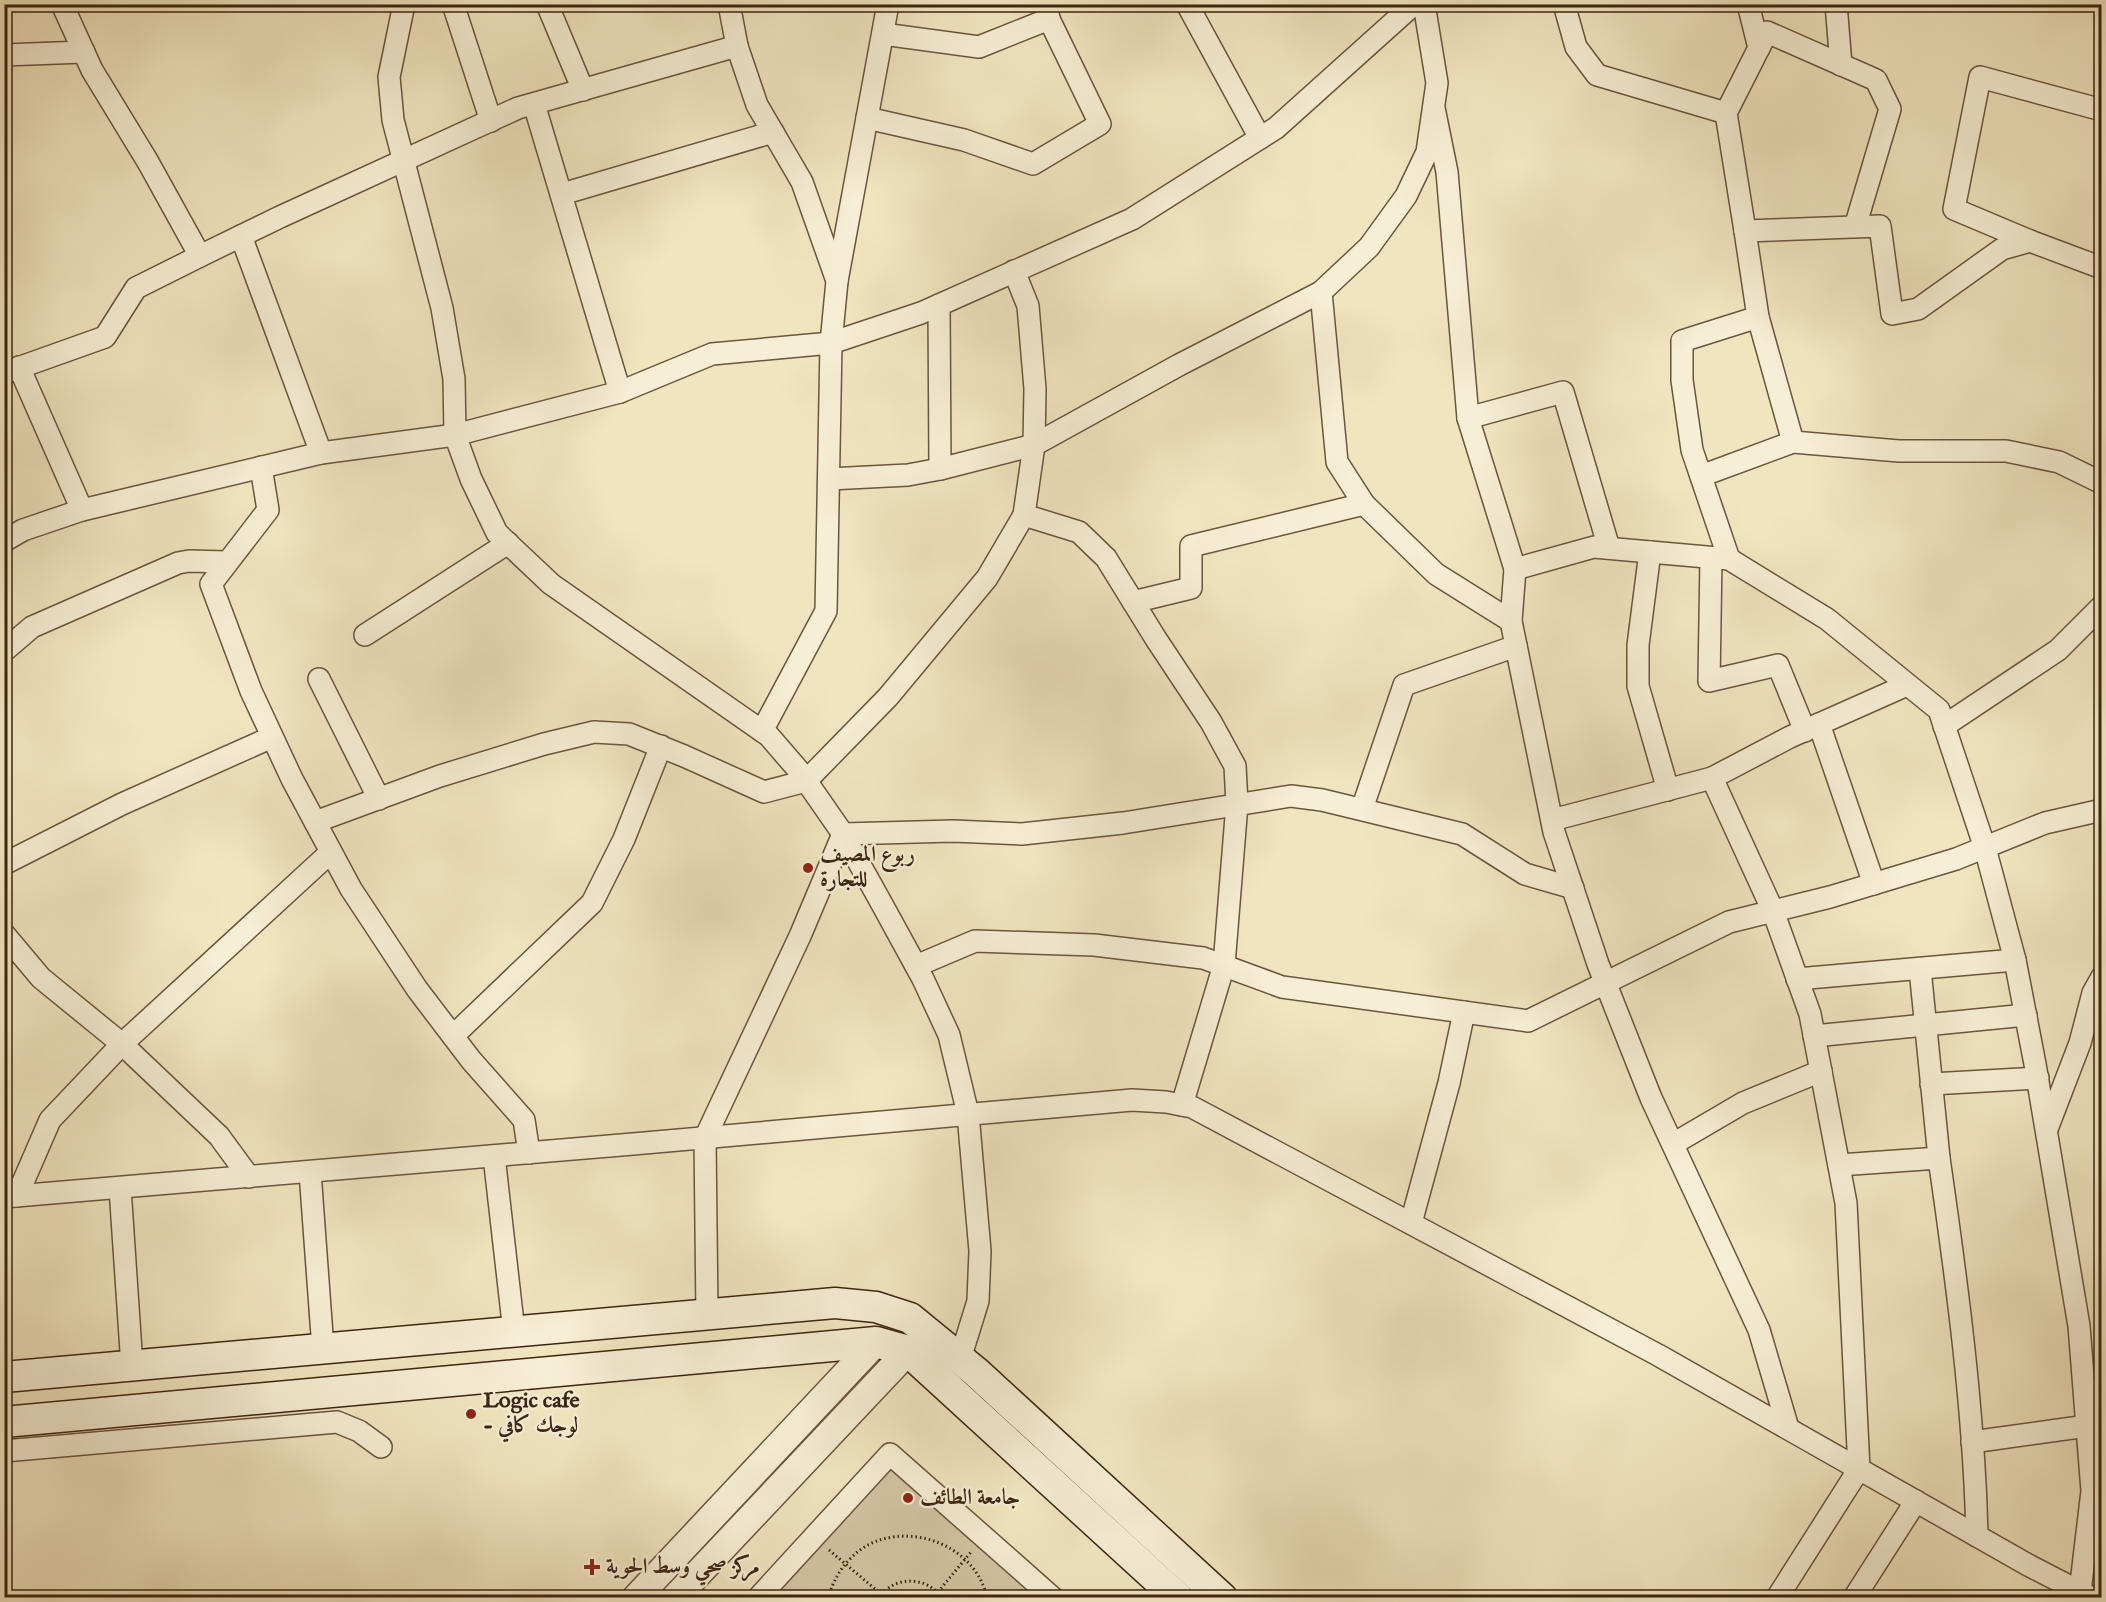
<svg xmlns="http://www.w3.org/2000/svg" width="2106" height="1602" font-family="'IM FELL English',Amiri,serif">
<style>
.green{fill:#d2c4a2;stroke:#88745a;stroke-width:1.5}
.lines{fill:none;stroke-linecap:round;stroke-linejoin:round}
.minor-casing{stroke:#6a553e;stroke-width:24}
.tertiary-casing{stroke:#6a553e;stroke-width:30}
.secondary-casing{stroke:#3d2513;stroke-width:33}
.path{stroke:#3d2513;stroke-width:3;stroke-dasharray:1.5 3;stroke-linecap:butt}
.minor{stroke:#f6eed5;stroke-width:21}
.tertiary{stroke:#f6eed5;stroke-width:27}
.secondary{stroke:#f6eed5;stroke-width:30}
.poi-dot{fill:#8f2418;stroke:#f6eed5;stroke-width:2}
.labels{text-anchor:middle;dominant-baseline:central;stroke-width:4.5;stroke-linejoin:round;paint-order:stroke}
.poi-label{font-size:22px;font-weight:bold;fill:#3d2513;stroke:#f6eed5;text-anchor:start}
</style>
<rect width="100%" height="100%" fill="#f1e5bf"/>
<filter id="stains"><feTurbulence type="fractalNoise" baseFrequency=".00333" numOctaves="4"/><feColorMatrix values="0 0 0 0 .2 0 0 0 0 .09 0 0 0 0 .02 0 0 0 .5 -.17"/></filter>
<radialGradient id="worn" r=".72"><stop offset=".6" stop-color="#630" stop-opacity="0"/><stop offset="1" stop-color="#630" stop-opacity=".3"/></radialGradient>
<polygon class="green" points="890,1454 1053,1598 758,1598"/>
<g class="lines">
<defs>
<g id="minor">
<polyline points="62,4 92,70 148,162 200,256 280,217 518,108 737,46 757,105 802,182 837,281"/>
<polyline points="404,4 389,77 393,120 442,308 454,379 455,435 471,479 497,533 551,584 769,736 800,772 843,834 883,906 923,979 949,1035 968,1114 980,1251 978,1301 960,1359"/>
<polyline points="453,4 491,121"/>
<polyline points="547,4 583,90"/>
<polyline points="729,4 737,46"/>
<polyline points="1187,4 1260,138"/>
<polyline points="1564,4 1576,47 1597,75 1726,113"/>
<polyline points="1748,4 1759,48"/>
<polyline points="1836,4 1841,65"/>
<polyline points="883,34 979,47 1049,19 1047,6"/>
<polyline points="4,55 84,52"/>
<polyline points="534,104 620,392"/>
<polyline points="1434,108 1447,172 1468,418 1515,569 1594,547 1729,559 1827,619 1939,710 1985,848 2015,960 2035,1064 2079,1326 2092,1491 2080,1592"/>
<polyline points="867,118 964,140 1033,164 1100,124 1049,19"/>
<polyline points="562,194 773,132"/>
<polyline points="1855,227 1890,109 1876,80 1767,32 1726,113 1745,231 1880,226 1892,314 1918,309 2002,249 2030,241 2102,268"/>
<polyline points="241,236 321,453"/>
<polyline points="2030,241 1954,209 1980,77 2102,110"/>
<polyline points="1321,292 1337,462 1364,504 1436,574 1511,621 1554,832 1598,964 1651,1098 1759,1330 1788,1428"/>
<polyline points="939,305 940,469"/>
<polyline points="1758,317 1793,442"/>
<polyline points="19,367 82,510"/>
<polyline points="4,373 105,337 136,288 200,256"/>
<polyline points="1468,418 1563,392 1609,548"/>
<polyline points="261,467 268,510 211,584 251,691 292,779 351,889 417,989 471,1060 524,1120 529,1153"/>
<polyline points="1701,476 1793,442 1899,451 2006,451 2059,462 2102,483"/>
<polyline points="829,479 908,475 940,469 1034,445 1179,365 1321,292 1369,247 1406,196 1427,152 1437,83 1424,4"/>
<polyline points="1024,515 1079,532 1106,558 1156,639 1211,722 1235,766 1237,804 1224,965 1182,1105"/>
<polyline points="4,541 23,530 82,510 321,453 455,435 620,392 712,354 831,343 921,313 1132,219 1276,128 1414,4"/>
<polyline points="1650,552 1638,645 1638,686 1668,790"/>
<polyline points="1711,558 1709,681 1778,665 1805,731"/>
<polyline points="1729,559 1692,450 1682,380 1682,341 1758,317 1745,231"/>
<polyline points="1133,602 1191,588 1191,546 1364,504"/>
<polyline points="1511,621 1515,569"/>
<polyline points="365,635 508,543"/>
<polyline points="4,651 32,627 178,563 189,561 226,562"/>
<polyline points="319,679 379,799"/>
<polyline points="1819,724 1874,884"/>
<polyline points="1944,726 2058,650 2102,606"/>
<polyline points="762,731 826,611 831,343 837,281 888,4"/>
<polyline points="1362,809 1404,685 1516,646"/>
<polyline points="1552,820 1712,778"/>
<polyline points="315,822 440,776 544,744 594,732 629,734 684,756 764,792 806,781 888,697 987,578 1024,515 1034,445 1035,389 1028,306 1014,271"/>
<polyline points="4,864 122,804 272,737"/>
<polyline points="4,934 41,978 122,1044 219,1136 249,1177"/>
<polyline points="916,966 975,941 1094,945 1203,958 1282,987 1528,1021 1729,922 1830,897 1956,859 2045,823 2102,810"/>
<polyline points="1920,969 1939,1158"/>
<polyline points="1797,979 2015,960"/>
<polyline points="453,1036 592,903 624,839 661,746"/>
<polyline points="1814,1036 2026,1015"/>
<polyline points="1931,1084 2038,1078"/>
<polyline points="2047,1129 2080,1043 2093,993 2102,977"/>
<polyline points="1673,1144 1743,1103 1821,1071"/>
<polyline points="494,1156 514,1332"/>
<path d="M1839,1165L1939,1158C1957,1283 1974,1409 1977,1536"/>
<polyline points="310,1172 323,1349"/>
<polyline points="9,1188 17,1196 50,1120 122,1044 331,852"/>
<polyline points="120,1188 132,1366"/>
<polyline points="4,1197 633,1144 1132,1100 1166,1102 1192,1107 1658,1355 2030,1566 2092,1598"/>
<polyline points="1411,1223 1449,1083 1464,1012"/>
<polyline points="707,1315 705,1138 800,936 843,834 953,831 1022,834 1123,823 1291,796 1322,800 1462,834 1525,874 1573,888"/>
<polyline points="1972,1442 2087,1426"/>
<polyline points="4,1451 337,1422 359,1431 381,1447"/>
<polyline points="758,1598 890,1454 1053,1598"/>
<polyline points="1777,1598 1859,1469 1846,1203 1810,1014 1773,911 1712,778 1790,737 1907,685"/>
<polyline points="1854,1598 1916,1501"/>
</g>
<g id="tertiary">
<polyline points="636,1598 876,1342"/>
<polyline points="675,1598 908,1351"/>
</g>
<g id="secondary">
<polyline points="4,1377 835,1303 876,1307 910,1318 976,1372 1222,1598"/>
<polyline points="4,1422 876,1342 908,1351 1178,1598"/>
</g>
</defs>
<use href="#minor" class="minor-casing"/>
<use href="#tertiary" class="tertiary-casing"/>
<use href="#secondary" class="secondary-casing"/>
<g class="path">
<polyline points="829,1550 881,1594"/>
<polyline points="938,1592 971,1552"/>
<path d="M828,1598C833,1582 839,1570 851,1558C892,1515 975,1539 987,1598"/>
<path d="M879,1598C894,1575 927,1576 942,1598"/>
</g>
<use href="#minor" class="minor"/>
<use href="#tertiary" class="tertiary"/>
<use href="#secondary" class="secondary"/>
</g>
<g class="poi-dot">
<circle cx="808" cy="868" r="6"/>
<circle cx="471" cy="1414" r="6"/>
<circle cx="908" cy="1498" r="6"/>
<path d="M589 1558h6v6h6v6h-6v6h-6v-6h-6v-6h6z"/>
</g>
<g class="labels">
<g class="poi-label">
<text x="820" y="855">ربوع المصيف<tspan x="820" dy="25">للتجارة</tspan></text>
<text x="483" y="1401">Logic cafe<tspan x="483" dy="25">- لوجك كافي</tspan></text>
<text x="920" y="1498">جامعة الطائف</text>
<text x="606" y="1567">مركز صحي وسط الحوية</text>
</g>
</g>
<rect width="2106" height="1602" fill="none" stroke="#f1e5bf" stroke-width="24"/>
<rect x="6" y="6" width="2094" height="1590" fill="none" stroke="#3d2513" stroke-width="3"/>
<rect x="12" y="12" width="2082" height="1578" fill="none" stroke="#3d2513" stroke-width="1.5"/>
<rect width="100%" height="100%" filter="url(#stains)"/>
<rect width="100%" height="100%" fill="url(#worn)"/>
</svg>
